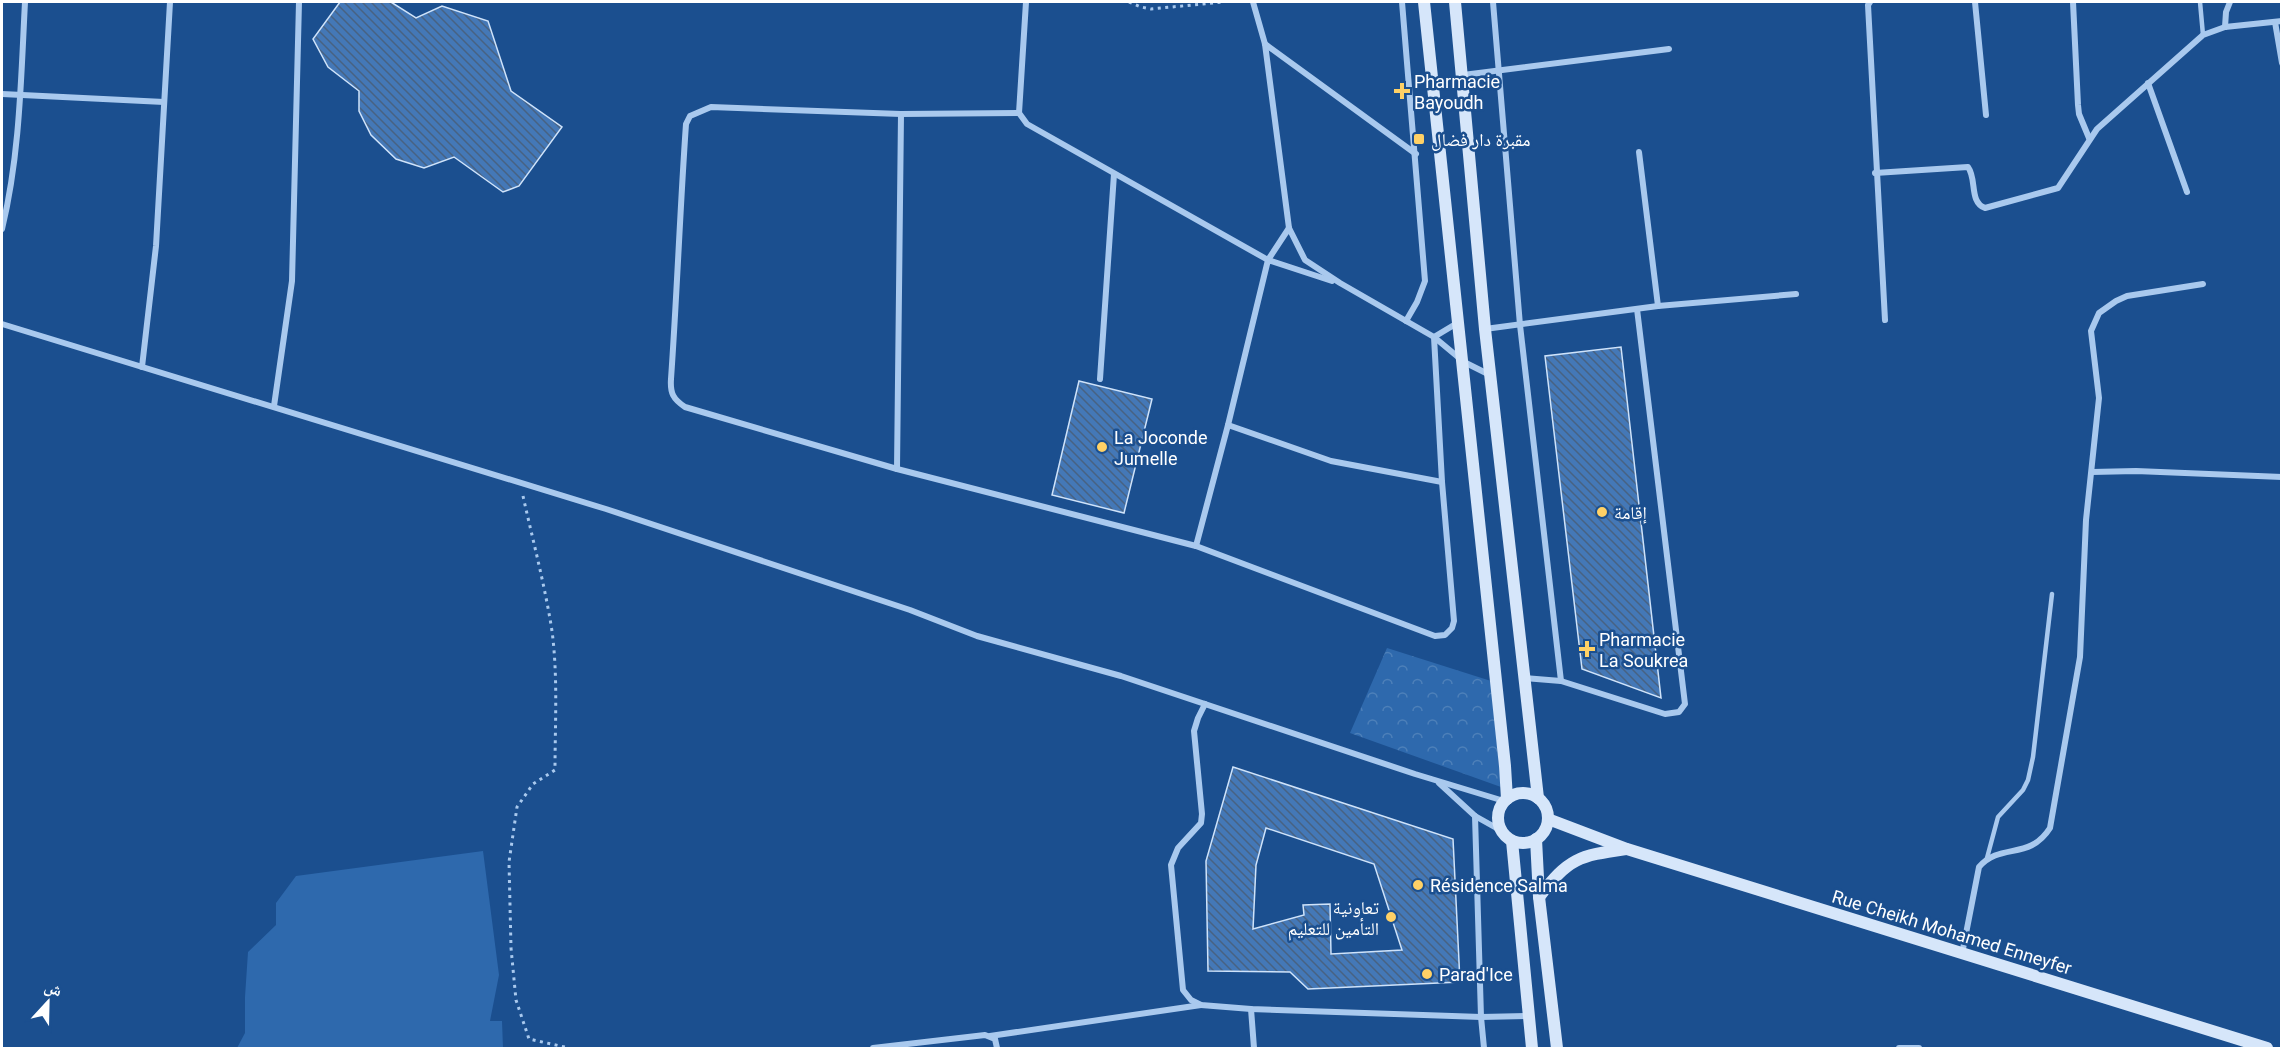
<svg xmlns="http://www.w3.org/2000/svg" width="2283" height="1050" font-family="Roboto,'Noto Naskh Arabic',sans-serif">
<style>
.grass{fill:#2e69ad}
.forest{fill:url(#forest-crowns)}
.building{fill:url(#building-back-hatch);stroke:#cfe3fa;stroke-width:1.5;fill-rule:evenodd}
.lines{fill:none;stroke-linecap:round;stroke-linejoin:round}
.path{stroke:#a9c9ee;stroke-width:3;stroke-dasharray:3 4.5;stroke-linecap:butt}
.lane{stroke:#a9c9ee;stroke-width:4.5}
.street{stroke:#a9c9ee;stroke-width:6}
.secondary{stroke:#d6e6fa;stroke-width:12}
.poi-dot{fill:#ffd166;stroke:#1b4f8f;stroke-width:2}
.labels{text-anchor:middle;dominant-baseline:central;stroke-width:5;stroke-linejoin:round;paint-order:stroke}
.poi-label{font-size:18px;fill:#fff;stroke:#1b4f8f;text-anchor:start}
.street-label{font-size:18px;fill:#fff;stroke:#1b4f8f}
</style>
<defs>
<pattern id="forest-crowns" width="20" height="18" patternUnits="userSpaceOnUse" patternTransform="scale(1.5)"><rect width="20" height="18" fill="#2e69ad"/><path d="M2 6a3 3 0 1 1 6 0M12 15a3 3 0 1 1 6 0" fill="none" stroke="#4d80b9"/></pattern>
<pattern id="building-back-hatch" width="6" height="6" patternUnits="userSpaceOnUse" patternTransform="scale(1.5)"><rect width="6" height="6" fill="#4478b7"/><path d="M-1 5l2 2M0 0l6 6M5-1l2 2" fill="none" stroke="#486282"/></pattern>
</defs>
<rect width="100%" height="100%" fill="#1b4f8f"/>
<polygon class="grass" points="483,851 499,975 490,1021 502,1021 503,1048 237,1048 245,1033 245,997 248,952 276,925 276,903 296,876"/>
<polygon class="forest" points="1387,648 1491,681 1501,787 1350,733"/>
<g class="building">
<polygon points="340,2 391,2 416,18 442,6 488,21 511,91 562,127 519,186 503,192 454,157 424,168 396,159 371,135 359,111 359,91 328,67 313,39"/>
<polygon points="1621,347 1661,698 1582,669 1545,356"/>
<polygon points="1079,381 1152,399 1124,513 1052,495"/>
<path d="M1233,767L1453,839L1460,982L1308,989L1290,972L1208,971L1206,861ZM1266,828L1374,864L1402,950L1331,954L1330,904L1303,905L1304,915L1253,929L1256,865Z"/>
</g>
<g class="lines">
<g class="path">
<polyline points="1129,2 1141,7 1151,9 1223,2"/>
<path d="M523,496C533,541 545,586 552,631C558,677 555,724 555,770L533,784L517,807L509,862L511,948L516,1000L529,1039L569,1048"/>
</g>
<g class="lane">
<polyline points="2200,2 2203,35"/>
<polyline points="1987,858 1998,817 2023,790 2028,780 2033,757 2052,594"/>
</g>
<g class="street">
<polyline points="1026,2 1019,113 1027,124 1268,260 1289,228 1305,260 1340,283 1434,337 1464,362 1490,375"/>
<polyline points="1253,2 1265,44 1289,228"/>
<polyline points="1402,2 1425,281 1417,302 1406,321"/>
<polyline points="1493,2 1520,325 1561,681"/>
<polyline points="1870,2 1868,5 1885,320"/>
<polyline points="1975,2 1986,115"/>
<polyline points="2073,2 2078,105 2079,114 2089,138"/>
<polyline points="2275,22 2282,63"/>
<polyline points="2225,27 2226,12 2230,2"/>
<polyline points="1265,44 1416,154"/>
<polyline points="1463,75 1669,49"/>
<polyline points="2148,83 2187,192"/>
<polyline points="2,94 164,102"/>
<path d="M1019,113L901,114L711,107L690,116L686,124C680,209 677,294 671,379C670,393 673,399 685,407L897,469L1196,546L1435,636L1445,635L1452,628L1454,621L1442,482L1434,337L1459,322"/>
<polyline points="1639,152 1658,306"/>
<path d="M1875,173L1968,167C1977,179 1969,202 1985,208L2058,188L2097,129L2203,35L2225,27L2282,21"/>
<path d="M2,229C20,155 21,77 25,2"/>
<polyline points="2,324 606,509 910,610 977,636 1121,676 1415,774 1504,801"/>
<polyline points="1485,329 1658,306 1796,294"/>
<polyline points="142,367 156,246 170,2"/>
<polyline points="1100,379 1114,174"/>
<polyline points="274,406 292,281 299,2"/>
<polyline points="1228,425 1331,461 1442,482"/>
<polyline points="897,469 901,114"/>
<polyline points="2092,472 2136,471 2282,477"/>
<polyline points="1196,546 1228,425 1268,260 1332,281"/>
<polyline points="1524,678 1561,681 1665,714 1679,712 1685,704 1637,309"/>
<polyline points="1205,704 1198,718 1194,731 1202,814 1201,823 1178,848 1171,865 1183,990 1191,1000 1201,1005 1251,1009 1481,1017 1529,1016"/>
<polyline points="1439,783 1475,816 1500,830"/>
<polyline points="1475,816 1481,1017 1484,1048"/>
<path d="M1962,954L1979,867C2001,842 2029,861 2050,828L2080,657L2086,520L2099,398L2091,331L2099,313L2116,301L2127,296L2203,284"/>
<polyline points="1251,1009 1254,1048"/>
<polyline points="990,1036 1201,1005"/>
<polyline points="873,1048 985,1035 995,1039 997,1048"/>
<polyline points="1899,1048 1919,1048"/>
</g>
<g class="secondary">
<polyline points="1424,2 1505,766 1507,799"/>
<polyline points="1455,2 1485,329 1538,798"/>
<circle cx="1523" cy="818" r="25"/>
<polyline points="1548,819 1627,849 2267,1048"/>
<polyline points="1536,839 1539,897 1557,1048"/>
<polyline points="1512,841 1532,1048"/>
<path d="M1539,897C1569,858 1578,856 1626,849"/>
</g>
</g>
<g class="poi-dot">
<path d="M1399 82h6v6h6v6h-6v6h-6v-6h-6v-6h6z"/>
<rect x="1413" y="133" width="12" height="12" rx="3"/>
<circle cx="1102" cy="447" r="6"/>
<circle cx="1602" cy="512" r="6"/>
<path d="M1584 640h6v6h6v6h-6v6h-6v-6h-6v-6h6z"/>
<circle cx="1418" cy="885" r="6"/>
<circle cx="1391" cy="917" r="6"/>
<circle cx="1427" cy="974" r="6"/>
</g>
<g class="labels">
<g class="poi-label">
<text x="1414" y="81">Pharmacie<tspan x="1414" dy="21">Bayoudh</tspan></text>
<text x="1431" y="139">مقبرة دار فضال</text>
<text x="1114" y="437">La Joconde<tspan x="1114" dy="21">Jumelle</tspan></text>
<text x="1614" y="512">إقامة</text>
<text x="1599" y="639">Pharmacie<tspan x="1599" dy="21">La Soukrea</tspan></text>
<text x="1430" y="885">Résidence Salma</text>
<text x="1379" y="907" text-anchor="end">تعاونية<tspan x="1379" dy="21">التأمين للتعليم</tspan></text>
<text x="1439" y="974">Parad'Ice</text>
</g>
<g class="street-label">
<text transform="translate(1952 932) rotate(17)">Rue Cheikh Mohamed Enneyfer</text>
</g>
</g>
<rect width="2283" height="1050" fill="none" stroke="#ffffff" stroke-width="6"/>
<g transform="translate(48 1002) rotate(22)" stroke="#1b4f8f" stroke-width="4.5" paint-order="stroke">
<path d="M0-4.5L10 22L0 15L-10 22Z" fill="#ffffff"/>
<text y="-9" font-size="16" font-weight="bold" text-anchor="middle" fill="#ffffff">ش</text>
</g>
</svg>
